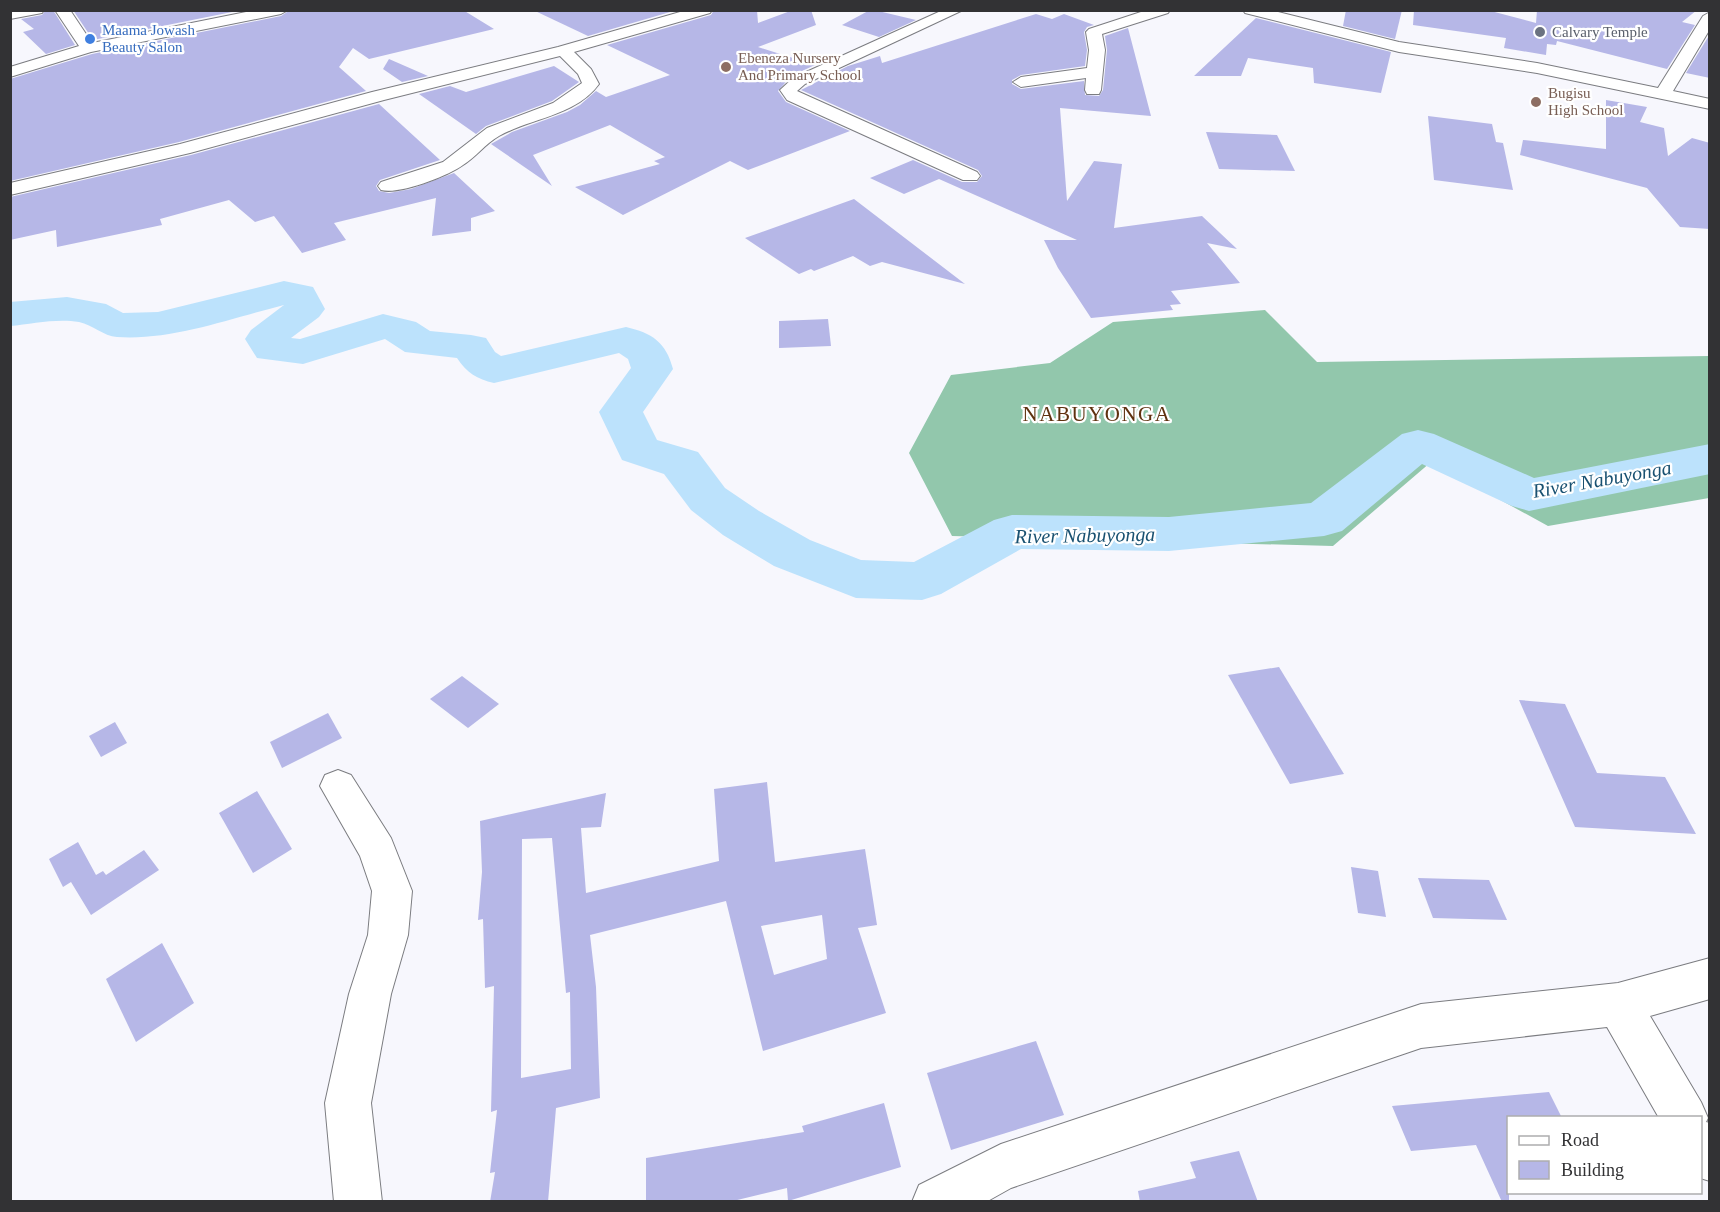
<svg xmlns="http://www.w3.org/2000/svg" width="1720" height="1212" font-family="Georgia,serif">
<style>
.forest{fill:#92c7ac}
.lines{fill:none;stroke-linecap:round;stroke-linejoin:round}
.river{fill:#bce2fc;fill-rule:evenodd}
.building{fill:#b6b7e7;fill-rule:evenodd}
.minor-casing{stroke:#7b7c80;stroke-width:2}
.minor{fill:#fff;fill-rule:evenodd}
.worship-dot{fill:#6b7280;stroke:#fff;stroke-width:2}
.shop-dot{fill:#3f7fe0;stroke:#fff;stroke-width:2}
.education-dot{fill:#8d6e63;stroke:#fff;stroke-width:2}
.labels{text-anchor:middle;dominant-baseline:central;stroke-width:4.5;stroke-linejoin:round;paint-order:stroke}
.far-shop-label{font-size:15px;fill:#366cbe;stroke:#fff;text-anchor:start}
.far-worship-label{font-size:15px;fill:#5b616d;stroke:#fff;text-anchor:start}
.far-education-label{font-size:15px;fill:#785e54;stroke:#fff;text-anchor:start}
.water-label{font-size:20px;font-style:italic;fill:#195171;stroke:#fff}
.quarter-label{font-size:21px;letter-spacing:1.5px;fill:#5f320f;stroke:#fff}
</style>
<rect width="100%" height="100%" fill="#f7f7fd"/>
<polygon class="forest" points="1265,310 1317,362 1709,356 1709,498 1548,526 1431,462 1333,546 952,536 909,453 951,375 1050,363 1113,322"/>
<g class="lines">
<path class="river" d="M284,281L313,287L325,309L319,317L291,338L300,339L383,314L416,322L430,331L471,335L486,338L495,352L501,356L626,327C652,333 666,342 673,369L643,412L657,440L698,452L725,488L759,511L810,540L861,560L914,562L994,520L1012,515L1169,517L1311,503L1402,434L1418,430L1434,434L1534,478L1710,444V474L1529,511L1512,506L1422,464L1342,531L1324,536L1169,551L1021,549L941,594L922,600L856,598L774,566L723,535L691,510L664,474L622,460L599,412L631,368L628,359L619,353L494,383C477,379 467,373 457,358L405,352L385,339L303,364L257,358L245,339L251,330L284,305C232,318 171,341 117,337C103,336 93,325 79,322C57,318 32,324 10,326V302L67,297L106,304L123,313L158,312Z"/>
</g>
<g class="building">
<polygon points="46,10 53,10 75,45 46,54 23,32 34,29 21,19 42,15"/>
<polygon points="73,10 242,10 93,40"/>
<polygon points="290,10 463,10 494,29 369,59 353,48 339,67 366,91 179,142 10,181 10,79 92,54 281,16"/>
<polygon points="533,10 677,10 588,36"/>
<polygon points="714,10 757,10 758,23 793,10 811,10 816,25 758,47 815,65 791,76 778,91 786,102 850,131 748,170 730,161 623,215 575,187 660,164 654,161 665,157 610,125 533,155 552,186 491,144 512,132 567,112 580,105 596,91 606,97 670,75 607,45 711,15"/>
<polygon points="870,10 874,10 916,20 879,37 842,25"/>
<polygon points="1346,10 1402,10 1395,39 1343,26"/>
<polygon points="1414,10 1487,10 1536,23 1537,10 1697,10 1682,22 1695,25 1667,69 1557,41 1556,45 1547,44 1546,55 1504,48 1506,38 1413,25"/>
<polygon points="1036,14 1052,19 1064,14 1094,25 1087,27 1084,32 1087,50 1085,66 1021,75 1012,80 1012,84 1021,89 1084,81 1085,95 1099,96 1103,90 1107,50 1105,36 1128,28 1151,116 1060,108 1067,201 1094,161 1122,164 1114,228 1202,216 1237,249 1207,243 1240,283 1171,291 1181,304 1170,305 1173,310 1091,318 1058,268 1044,240 1077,240 939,179 904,194 870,178 913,160 962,182 977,182 982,176 978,170 801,90 848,66 880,56 882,63"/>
<polygon points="1256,18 1391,52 1381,93 1314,83 1313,68 1248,58 1241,76 1194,76"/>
<polygon points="1710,34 1710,78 1686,73"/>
<polygon points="389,59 428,76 402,82 383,69"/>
<polygon points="554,66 579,82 552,101 486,126 476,134 419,94 450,86 466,92"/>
<polygon points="1606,100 1647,107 1640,122 1664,128 1668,156 1692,138 1710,143 1710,229 1680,227 1647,188 1520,155 1523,140 1606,149"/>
<polygon points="379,104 440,160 380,180 376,186 379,191 389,193 411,189 454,173 495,211 471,218 471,231 432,236 436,198 334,223 346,240 302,253 274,216 255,222 229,200 160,219 162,225 57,247 56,230 10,240 10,197 191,155"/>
<polygon points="1428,116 1492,124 1496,142 1503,143 1513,190 1434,180"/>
<polygon points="1206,132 1277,135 1295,171 1219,169"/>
<polygon points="854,199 965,284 882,262 870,266 853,256 814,271 811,269 799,274 745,238"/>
<polygon points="828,319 831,346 779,348 779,321"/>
<polygon points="1279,667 1344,774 1290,784 1228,675"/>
<polygon points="462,676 499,704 468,728 430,699"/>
<polygon points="1519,700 1565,704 1597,773 1665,777 1696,834 1575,827"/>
<polygon points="328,713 342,738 282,768 270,742"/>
<polygon points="115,722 127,743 101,757 89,736"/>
<path d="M767,782L775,862L865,849L877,925L858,928L886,1013L763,1051L726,901L590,935L596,987L600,1098L556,1108L548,1202H490L495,1172L490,1173L497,1110L491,1112L494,986L485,988L483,919L478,920L482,872L480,821L606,793L601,827L581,828L586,893L719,861L714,789ZM552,838L566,993L570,992L571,1069L521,1078L522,839ZM822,915L827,959L774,975L761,926Z"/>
<polygon points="257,791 292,849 253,873 219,813"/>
<polygon points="78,842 96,875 103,871 106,875 144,850 159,870 91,915 71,882 63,887 49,859"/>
<polygon points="1351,867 1378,871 1386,917 1358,913"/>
<polygon points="1418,878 1489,880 1507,920 1433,918"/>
<polygon points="162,943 194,1003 136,1042 106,979"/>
<polygon points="1036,1041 1064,1115 951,1150 927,1073"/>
<polygon points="1549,1092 1562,1118 1509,1118 1509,1202 1502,1202 1476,1145 1411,1151 1392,1106"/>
<polygon points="884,1103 901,1167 788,1201 787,1188 729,1202 646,1202 646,1158 804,1132 802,1126"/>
<polygon points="1239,1151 1258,1202 1140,1202 1138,1191 1196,1178 1190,1162"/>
</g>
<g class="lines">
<defs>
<g id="minor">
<polygon points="44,10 42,13 10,19 10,11"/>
<polygon points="55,10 70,10 92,43 256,10 288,10 281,14 91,52 10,77 10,67 79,46"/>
<path d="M687,10H712L710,13L574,52L591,69L599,84C576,116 531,118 499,136C485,144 476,157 463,165C448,176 399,195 381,190L378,186L381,182L443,162L487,128L553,103L582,83L578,74L560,56L384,100L190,153L10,195V183L180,144L372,92L558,47Z"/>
<polygon points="943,10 963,10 805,84 797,91 977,172 980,176 977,180 963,180 787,100 780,90 793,78"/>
<polygon points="1147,10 1170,10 1168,13 1102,34 1105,50 1101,90 1099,94 1087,94 1085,90 1086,78 1021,87 1013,82 1021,77 1087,68 1089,50 1086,32 1089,29"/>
<polygon points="1243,10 1270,10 1399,42 1537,63 1658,88 1703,16 1710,12 1710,29 1673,91 1710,99 1710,109 1537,73 1399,52 1245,13"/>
<polygon points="338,770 351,775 391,838 412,891 408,935 391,994 371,1103 382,1202 334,1202 325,1103 349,994 368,935 372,891 360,856 320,786 325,775"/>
<polygon points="1710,958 1710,999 1650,1016 1701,1102 1708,1118 1706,1122 1710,1123 1710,1181 1700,1178 1700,1118 1659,1118 1607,1027 1421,1048 1011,1188 986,1202 912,1202 919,1185 1001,1144 1421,1004 1618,983"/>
</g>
</defs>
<use href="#minor" class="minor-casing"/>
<use href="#minor" class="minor"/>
</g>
<circle class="worship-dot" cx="1540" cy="32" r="6"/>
<circle class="shop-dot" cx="90" cy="39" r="6"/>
<g class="education-dot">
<circle cx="726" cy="67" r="6"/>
<circle cx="1536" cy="102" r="6"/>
</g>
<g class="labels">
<g class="far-shop-label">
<text x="102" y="30">Maama Jowash<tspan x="102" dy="17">Beauty Salon</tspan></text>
</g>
<g class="far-worship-label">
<text x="1552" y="32">Calvary Temple</text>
</g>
<g class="far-education-label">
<text x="738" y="58">Ebeneza Nursery<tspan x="738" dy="17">And Primary School</tspan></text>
<text x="1548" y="93">Bugisu<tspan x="1548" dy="17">High School</tspan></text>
</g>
<g class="water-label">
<text transform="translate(1602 479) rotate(-10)">River Nabuyonga</text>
<text transform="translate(1085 535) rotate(-1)">River Nabuyonga</text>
</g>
<g class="quarter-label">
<text x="1097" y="414">NABUYONGA</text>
</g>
</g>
<rect width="1720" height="1212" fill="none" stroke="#323234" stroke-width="24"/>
<rect x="1507" y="1116" width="195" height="78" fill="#ffffff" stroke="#adadae" stroke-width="1.5"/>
<rect x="1519" y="1136" width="30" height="9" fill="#ffffff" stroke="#adadae" stroke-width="1.5"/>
<text x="1561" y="1146" font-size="18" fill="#323234">Road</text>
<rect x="1519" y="1161" width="30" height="18" fill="#b6b7e7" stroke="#adadae" stroke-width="1.5"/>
<text x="1561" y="1176" font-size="18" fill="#323234">Building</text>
</svg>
